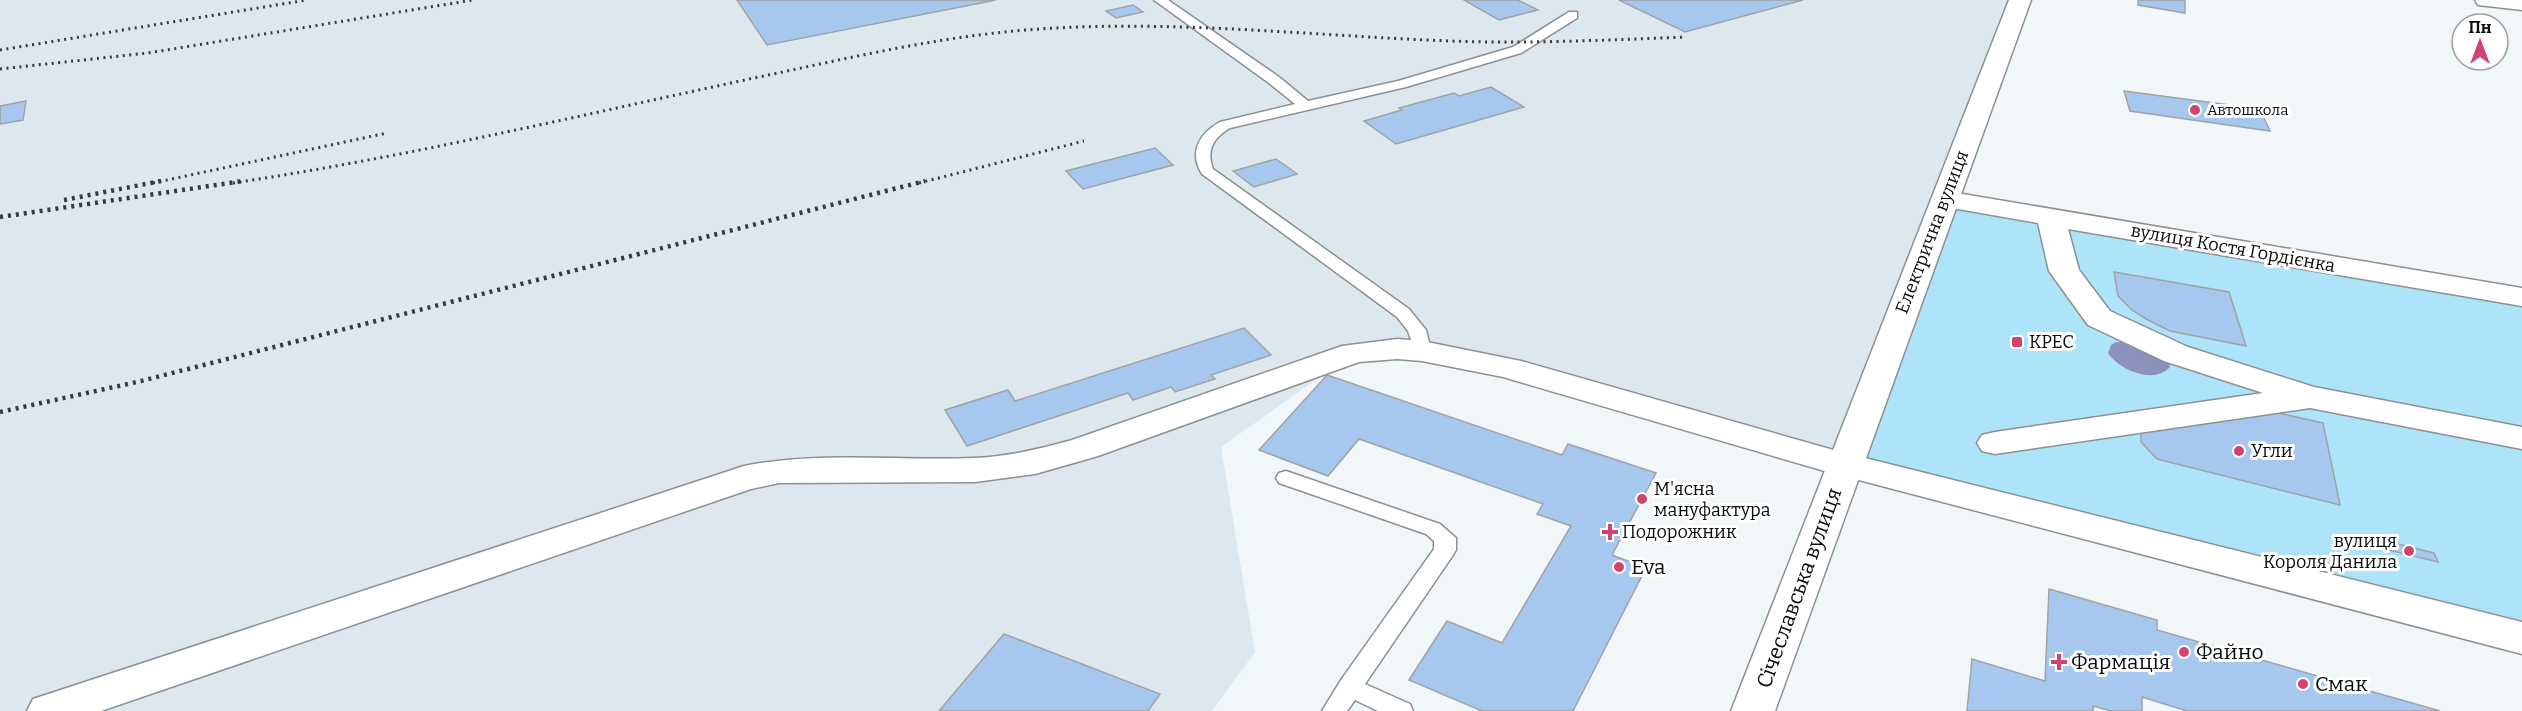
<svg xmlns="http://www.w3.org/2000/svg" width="2522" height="711" font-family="Bitter,serif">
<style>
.built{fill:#dde8ee}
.green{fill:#ade4fa}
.water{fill:#8d91be}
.building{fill:#a6c7ee;stroke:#a0a3a6;stroke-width:1.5}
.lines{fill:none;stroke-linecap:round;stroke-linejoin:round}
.lane-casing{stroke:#8c9092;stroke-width:3}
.street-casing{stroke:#8c9092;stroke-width:3}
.secondary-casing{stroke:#8c9092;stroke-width:3}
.primary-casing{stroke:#8c9092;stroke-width:3}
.lane{fill:#fff;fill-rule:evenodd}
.street{fill:#fff;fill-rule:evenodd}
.secondary{fill:#fff;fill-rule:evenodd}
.primary{fill:#fff;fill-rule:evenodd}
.rail-far1{stroke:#37393a;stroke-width:3;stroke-dasharray:2 4.5;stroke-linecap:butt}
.rail{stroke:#37393a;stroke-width:4.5;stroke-dasharray:3 5;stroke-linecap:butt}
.poi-dot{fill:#d04371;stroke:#fff;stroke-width:2}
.labels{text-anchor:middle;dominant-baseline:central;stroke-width:6;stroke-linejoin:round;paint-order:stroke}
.far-poi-label{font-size:15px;fill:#0a0c0c;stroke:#fff;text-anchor:start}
.street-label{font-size:18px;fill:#0a0c0c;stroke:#fff}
.poi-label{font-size:18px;fill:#0a0c0c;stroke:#fff;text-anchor:start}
.near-poi-label{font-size:21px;fill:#0a0c0c;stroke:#fff;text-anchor:start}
.near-street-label{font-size:21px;fill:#0a0c0c;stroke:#fff}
</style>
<rect width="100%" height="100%" fill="#f1f6f8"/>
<polygon class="built" points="0,0 2020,0 1845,465 1509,368 1354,353 1221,447 1255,652 1212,711 0,711"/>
<polygon class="green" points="1945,199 2522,297 2522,638 1845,465"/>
<path class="water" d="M2116,342H2130L2169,360L2170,367C2154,385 2119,370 2108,353L2111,345Z"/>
<g class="building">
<polygon points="737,0 996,0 767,45"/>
<polygon points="1464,0 1518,0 1538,10 1499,20"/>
<polygon points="1619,0 1803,0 1685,32"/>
<polygon points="2138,0 2185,0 2185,13 2138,5"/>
<polygon points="1133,5 1143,12 1116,18 1106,11"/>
<polygon points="1491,87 1524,107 1396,144 1364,121 1402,110 1399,108 1454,93 1459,96"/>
<polygon points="2124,91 2260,109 2270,131 2130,111"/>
<polygon points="26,101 23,120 0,124 0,106"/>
<polygon points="1155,148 1173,165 1083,189 1066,171"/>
<polygon points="1276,159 1297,174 1254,187 1233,171"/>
<polygon points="2114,272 2229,292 2246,346 2170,331 2148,320 2132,310 2118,296"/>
<polygon points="1244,328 1271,355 1211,375 1215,379 1175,392 1171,387 1133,400 1128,393 967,446 945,410 1008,390 1015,401"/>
<polygon points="1327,375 1562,455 1568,444 1656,473 1612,555 1646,568 1573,711 1482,711 1409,680 1447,621 1502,643 1571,526 1537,514 1543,504 1359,439 1328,476 1259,450"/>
<polygon points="2265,410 2323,423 2340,505 2157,459 2141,442 2141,427"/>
<polygon points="2382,540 2434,553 2438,562 2384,549"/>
<polygon points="2049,589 2157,620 2157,630 2440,711 2187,711 2142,697 2142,711 2111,711 2093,706 2093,711 1967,711 1972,659 2045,681"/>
<polygon points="1004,634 1160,694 1148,711 939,711"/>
</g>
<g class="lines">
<defs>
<g id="lane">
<path d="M1154,0H1168L1279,77L1308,101L1398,81L1513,47L1569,12H1577V18L1521,53L1406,87L1230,128C1213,138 1206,150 1213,169L1409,309L1426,330L1431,351L1428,355H1416L1408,331L1397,317L1202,174C1188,152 1200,133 1220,122L1295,104L1269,83Z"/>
<polygon points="1286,471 1440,524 1456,538 1456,550 1453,555 1365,684 1410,704 1413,711 1378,711 1355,700 1347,711 1322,711 1341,680 1434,549 1434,541 1426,534 1279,483 1276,478 1279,473"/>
</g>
<g id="street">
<polygon points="2475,0 2522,0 2522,10 2478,5"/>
<polygon points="1945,191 2522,288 2522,306 2068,229 2079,270 2110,311 2188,347 2314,387 2522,427 2522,449 2310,408 1995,454 1982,451 1977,443 1982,435 1995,432 2263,393 2164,361 2088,325 2049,271 2038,223 1935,205 1931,199 1935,193"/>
<path d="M1397,339L1422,341L1521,361L1858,457L1863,465L1858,473L1845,477L1503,377L1422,361L1397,359L1359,362L1098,456L1035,474L975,482L779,483L751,489L101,711H27L33,699L744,466C819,451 897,461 973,458C1007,457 1040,449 1072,440L1342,346Z"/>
</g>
<polygon id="secondary" points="1845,453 2522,622 2522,654 1832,473 1827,465 1832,457"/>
<polygon id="primary" points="2009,0 2031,0 1775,711 1731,711"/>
</defs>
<use href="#lane" class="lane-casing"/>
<use href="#street" class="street-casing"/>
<use href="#secondary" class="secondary-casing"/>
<use href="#primary" class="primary-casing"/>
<use href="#lane" class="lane"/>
<use href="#street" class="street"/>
<use href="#secondary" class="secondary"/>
<use href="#primary" class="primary"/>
<g class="rail-far1">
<polyline points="0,50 307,0"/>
<polyline points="0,69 148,53 473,0"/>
<polyline points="153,183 387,133"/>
<path d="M233,183C408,157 581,115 754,78C826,63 898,46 971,36C1129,14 1291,35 1450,41C1529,44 1607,40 1686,37"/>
<polyline points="919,183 1084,141"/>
</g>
<g class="rail">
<polyline points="64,200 161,181"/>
<polyline points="0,217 243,181"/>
<polyline points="0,412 137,382 925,181"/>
</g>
</g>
<g class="poi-dot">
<circle cx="2195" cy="110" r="6"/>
<rect x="2011" y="336" width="12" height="12" rx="3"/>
<circle cx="2239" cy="451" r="6"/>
<circle cx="1642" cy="499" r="6"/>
<path d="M1607 523h6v6h6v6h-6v6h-6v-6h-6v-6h6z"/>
<circle cx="2409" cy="551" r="6"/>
<circle cx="1619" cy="567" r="6"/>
<circle cx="2184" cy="652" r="6"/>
<path d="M2056 653h6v6h6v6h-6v6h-6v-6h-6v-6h6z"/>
<circle cx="2303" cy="684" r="6"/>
</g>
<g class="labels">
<g class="far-poi-label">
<text x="2207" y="110">Автошкола</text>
</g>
<g class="street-label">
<text transform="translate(1932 232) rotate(-69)">Електрична вулиця</text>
<text transform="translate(2233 248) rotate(10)">вулиця Костя Гордієнка</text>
</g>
<g class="poi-label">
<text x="2029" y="342">КРЕС</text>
<text x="2251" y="451">Угли</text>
<text x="1654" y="489">М'ясна<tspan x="1654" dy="21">мануфактура</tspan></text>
<text x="1622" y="532">Подорожник</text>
<text x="2397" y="541" text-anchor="end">вулиця<tspan x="2397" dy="21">Короля Данила</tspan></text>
</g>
<g class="near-poi-label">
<text x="1631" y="567">Eva</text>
<text x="2196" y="652">Файно</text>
<text x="2071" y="662">Фармація</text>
<text x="2315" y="684">Смак</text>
</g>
<g class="near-street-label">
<text transform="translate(1799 588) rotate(-70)">Січеславська вулиця</text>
</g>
</g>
<g transform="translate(2480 42)"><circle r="28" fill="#ffffff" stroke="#9d9e9e" stroke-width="1.5"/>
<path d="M0-4.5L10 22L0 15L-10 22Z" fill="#d04371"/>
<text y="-9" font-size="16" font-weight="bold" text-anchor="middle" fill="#0a0c0c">Пн</text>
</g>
</svg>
